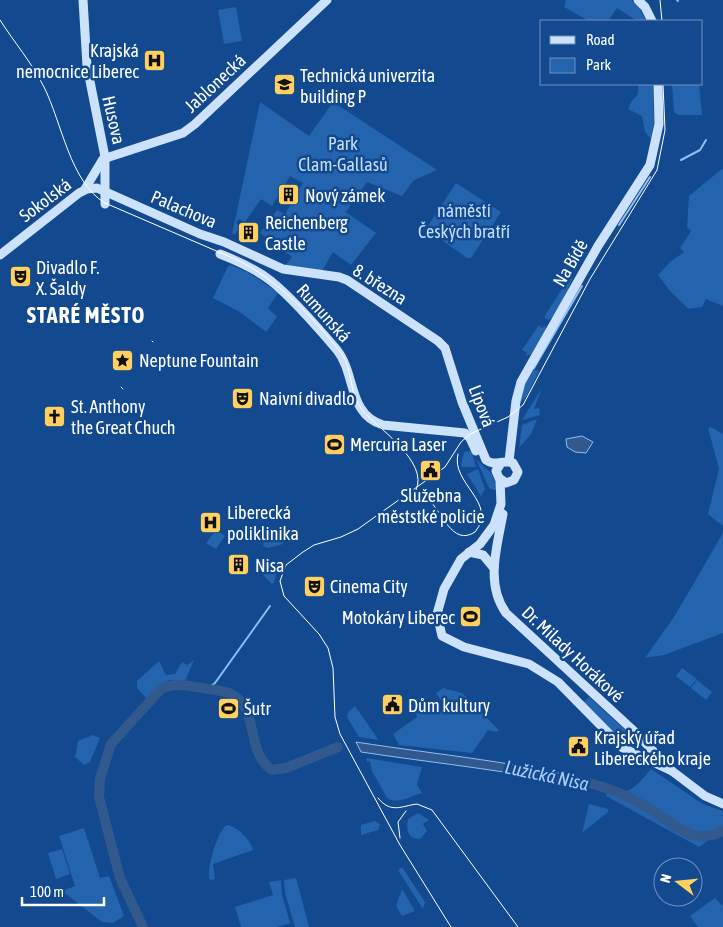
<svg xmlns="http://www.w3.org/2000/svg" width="723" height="927" font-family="'Asap Condensed',sans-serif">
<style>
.green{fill:#2463ae}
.water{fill:#31598d;stroke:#8fbef5}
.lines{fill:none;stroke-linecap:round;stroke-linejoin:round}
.stream{stroke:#8fbef5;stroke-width:2}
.river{stroke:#31598d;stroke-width:10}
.secondary{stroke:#cce1fc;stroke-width:9}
.tram{stroke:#fff;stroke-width:1}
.labels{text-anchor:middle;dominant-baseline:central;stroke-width:5;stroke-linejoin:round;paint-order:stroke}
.poi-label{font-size:18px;fill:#fff;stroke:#12498f;text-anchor:start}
.street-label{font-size:18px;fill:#fff;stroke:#12498f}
.park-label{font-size:18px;fill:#c4defd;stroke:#12498f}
.water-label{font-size:19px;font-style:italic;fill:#a9cdf9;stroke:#12498f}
.district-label{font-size:22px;font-weight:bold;letter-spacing:1px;fill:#fff;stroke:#12498f}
</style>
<rect width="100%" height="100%" fill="#12498f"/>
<g class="green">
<polygon points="566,0 631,0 639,7 646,21 637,21 617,8 608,21 589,21 564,7"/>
<polygon points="236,7 242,41 224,44 218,10"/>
<polygon points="638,84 653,84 654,122 651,139 645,132 642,116 628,109 631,102 638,94"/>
<polygon points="672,84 699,84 702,115 679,115 674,112"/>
<polygon points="260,102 309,136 333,102 437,170 414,180 402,196 367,182 346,212 376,233 351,265 333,252 322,271 285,266 292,257 260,233 277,210 285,214 303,183 290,176 272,206 261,199 245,222 239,219 236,223 240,227 235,234 232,234"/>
<polygon points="723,168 723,306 706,299 702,307 689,309 670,291 658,275 670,262 684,252 680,248 691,231 687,227 689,196"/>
<polygon points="456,183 501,212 471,258 467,258 426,229"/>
<polygon points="231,265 251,274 278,293 268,308 277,317 266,332 240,312 213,298 228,266"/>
<path d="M570,276L573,278C567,289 559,316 548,320L544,317Z"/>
<polygon points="539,325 542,328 545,325 546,330 533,354 525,356 527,353 522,350"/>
<polygon points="532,369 539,371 526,397 518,406 521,390"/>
<polygon points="542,388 534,409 539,408 540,415 522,420"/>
<polygon points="537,419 531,434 519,448 522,425"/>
<polygon points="711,427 723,434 723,526 708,514 719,469 708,428"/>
<polygon points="469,451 472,452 476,467 462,467 461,465 464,452"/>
<polygon points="476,459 491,473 500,492 489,488"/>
<polygon points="478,469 485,489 481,496 467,474"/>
<polygon points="279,527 284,529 283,544 268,548 263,546 264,542"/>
<polygon points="216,530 225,536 216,549 206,543"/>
<polygon points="723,533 723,633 664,655 645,658 674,617"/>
<polygon points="265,566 278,567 274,583 272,584 261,573"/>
<polygon points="194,660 185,681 169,680 148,700 137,688 137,681 159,661 166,675 175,674 182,662 187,665"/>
<polygon points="682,668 697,679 690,687 676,676"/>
<polygon points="697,680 712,692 706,700 691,688"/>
<polygon points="443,688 462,693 499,730 496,732 488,730 472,753 399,745 393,734 417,717 416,712 423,707 429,715 444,705 436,693"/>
<polygon points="589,697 634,738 635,742 633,747 627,747 583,703"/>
<polygon points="355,706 376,736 378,740 359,737 347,717 348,712"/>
<polygon points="93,735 100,738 90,762 84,765 75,757 78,741"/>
<path d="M366,758L422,767L417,785L422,793C411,796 398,805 387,798L372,771L370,761L367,762Z"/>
<path d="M651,769L703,804L723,811V829L699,847L606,796L607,791C629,798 638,784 651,769Z"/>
<polygon points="589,804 608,809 608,812 582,833"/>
<path d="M418,813L429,820L423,824L427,831L420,839C407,839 406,829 408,819Z"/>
<polygon points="375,821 380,824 378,830 361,835 361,825"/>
<path d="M227,825C237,826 251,840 253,850L213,864L215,879L210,880C205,872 218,829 227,825Z"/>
<polygon points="84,828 100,878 109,876 124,916 113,923 102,922 62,891 75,886 59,836"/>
<polygon points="62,849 70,874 56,879 48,853"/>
<polygon points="402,867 425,902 423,909 398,870"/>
<polygon points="296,878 309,927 295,927 285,893 284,880"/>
<polygon points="281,880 282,895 290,923 277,927 241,927 235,907 273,895 269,882"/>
<polygon points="402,889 415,911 402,916 396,906"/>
<polygon points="715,898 723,906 723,927 698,927 690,916"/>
</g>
<g class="water">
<polygon points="582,436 593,442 586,453 575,452 567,447 566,439"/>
<path d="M356,742C439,755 523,762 604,784L599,789C521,772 441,764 361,752Z"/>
</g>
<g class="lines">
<g class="stream">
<polyline points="677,0 678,1"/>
<polyline points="681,160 700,150 706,140"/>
<polyline points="619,225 650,177"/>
<polyline points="534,368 582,286"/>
<polyline points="207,689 215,683 270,606"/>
</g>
<g class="river">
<path d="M589,783C608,788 626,795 643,805C671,819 689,848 723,831"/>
<path d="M143,927L120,878L99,797L100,779L111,744L161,689C175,682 188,686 203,688C211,690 221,690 229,693C261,707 244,751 272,770L286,768L338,747"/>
</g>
<g class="secondary">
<polyline points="83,0 87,66 105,157 105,204"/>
<polyline points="638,0 645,7 652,21"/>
<polyline points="85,189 103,159 183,133 195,124 327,0"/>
<path d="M220,254C238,261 256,269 271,281C291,297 320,330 337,350C356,374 348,415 383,425L465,433L470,438L476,451"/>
<path d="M0,255L79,193L87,189L97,188L200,234L224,242L283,269L339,277L347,280L438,341L445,348L462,402L486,460C495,467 503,459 513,463L518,472L514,480L506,483L499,478L496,471L501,463"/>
<polyline points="509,461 516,401 521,382 598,246 650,165 659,124 658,84"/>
<polyline points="500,480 501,504 494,525 480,544 461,559 444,589 437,614 442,636 464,647 529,664 558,682 623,748 672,771"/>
<path d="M503,514C497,547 485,584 506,613L635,732L672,771L705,796L723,804"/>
<polyline points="469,552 483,555 494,568"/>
</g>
<g class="tram">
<polyline points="660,0 662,21"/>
<path d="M0,20C14,42 32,63 44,87C62,123 70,182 105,203L235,259C276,278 314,318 342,354C353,371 349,395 363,411C379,429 429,462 416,490"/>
<polyline points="152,341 153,342"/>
<polyline points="121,387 123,389"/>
<path d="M405,500L417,497L428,499C442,511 452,547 475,532C499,503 450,483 458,454"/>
<path d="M378,798C391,814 401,806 417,804L432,810L518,927"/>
<polyline points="400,838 398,822 406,811"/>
<polyline points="451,927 400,845 340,734 335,717 333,668 328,648 319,634 284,596 280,581 286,565 303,552 314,545 341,537 358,529 445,467 461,442 470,434 508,417 523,405 590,279 657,170 665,130 663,84"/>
</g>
</g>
<defs>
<symbol id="hospital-square" viewBox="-11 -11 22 22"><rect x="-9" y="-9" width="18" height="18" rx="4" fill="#ffd05e" stroke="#12498f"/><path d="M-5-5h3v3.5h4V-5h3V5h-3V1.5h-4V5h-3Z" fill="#111"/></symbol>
<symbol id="university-square" viewBox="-11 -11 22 22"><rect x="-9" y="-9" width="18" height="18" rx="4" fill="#ffd05e" stroke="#12498f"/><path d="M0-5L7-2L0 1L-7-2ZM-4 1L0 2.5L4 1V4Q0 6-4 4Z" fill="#111"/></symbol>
<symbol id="building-square" viewBox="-11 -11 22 22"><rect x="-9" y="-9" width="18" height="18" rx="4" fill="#ffd05e" stroke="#12498f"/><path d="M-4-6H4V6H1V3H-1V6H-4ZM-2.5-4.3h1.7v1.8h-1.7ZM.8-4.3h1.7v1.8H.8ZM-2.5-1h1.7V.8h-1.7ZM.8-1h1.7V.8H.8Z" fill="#111"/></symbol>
<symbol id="theatre-square" viewBox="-11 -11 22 22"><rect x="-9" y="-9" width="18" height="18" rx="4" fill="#ffd05e" stroke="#12498f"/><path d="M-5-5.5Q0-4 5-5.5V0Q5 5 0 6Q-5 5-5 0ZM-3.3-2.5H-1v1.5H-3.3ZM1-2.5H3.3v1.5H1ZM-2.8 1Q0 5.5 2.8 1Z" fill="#111"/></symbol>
<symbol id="sight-square" viewBox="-11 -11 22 22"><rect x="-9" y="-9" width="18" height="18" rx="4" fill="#ffd05e" stroke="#12498f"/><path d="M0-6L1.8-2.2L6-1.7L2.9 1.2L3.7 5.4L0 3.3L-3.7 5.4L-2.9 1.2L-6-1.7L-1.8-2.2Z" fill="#111"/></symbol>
<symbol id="church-square" viewBox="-11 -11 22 22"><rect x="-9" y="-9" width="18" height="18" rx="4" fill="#ffd05e" stroke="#12498f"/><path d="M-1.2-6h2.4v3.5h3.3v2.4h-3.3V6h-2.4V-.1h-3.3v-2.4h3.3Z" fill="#111"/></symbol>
<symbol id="stadium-square" viewBox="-11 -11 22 22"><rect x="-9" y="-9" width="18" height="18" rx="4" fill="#ffd05e" stroke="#12498f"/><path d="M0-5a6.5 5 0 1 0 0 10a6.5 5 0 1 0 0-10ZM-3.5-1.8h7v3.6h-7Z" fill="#111"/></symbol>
<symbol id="civic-square" viewBox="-11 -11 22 22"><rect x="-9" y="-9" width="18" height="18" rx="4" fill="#ffd05e" stroke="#12498f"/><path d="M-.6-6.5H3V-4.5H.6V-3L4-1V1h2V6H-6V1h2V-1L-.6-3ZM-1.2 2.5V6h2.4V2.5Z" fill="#111"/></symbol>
</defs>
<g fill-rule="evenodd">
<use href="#hospital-square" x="142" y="48" width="25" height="25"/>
<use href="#university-square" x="272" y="72" width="25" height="25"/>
<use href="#building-square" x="276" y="182" width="25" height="25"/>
<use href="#building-square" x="236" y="220" width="25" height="25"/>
<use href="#theatre-square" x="8" y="264" width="25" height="25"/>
<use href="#sight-square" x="110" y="348" width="25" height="25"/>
<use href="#theatre-square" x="230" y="386" width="25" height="25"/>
<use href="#church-square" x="42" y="404" width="25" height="25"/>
<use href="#stadium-square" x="322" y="432" width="25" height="25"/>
<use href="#civic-square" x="418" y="458" width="25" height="25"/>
<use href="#hospital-square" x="198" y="510" width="25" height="25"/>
<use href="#building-square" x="226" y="552" width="25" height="25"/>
<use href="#theatre-square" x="302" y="574" width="25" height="25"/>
<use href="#stadium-square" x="458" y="604" width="25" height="25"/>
<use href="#civic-square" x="380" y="692" width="25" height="25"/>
<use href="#stadium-square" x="216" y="696" width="25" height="25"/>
<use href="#civic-square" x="566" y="734" width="25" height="25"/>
</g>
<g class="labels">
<g class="poi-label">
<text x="139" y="50" text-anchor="end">Krajská<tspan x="139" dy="21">nemocnice Liberec</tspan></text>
<text x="300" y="75">Technická univerzita<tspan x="300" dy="21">building P</tspan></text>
<text x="305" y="195">Nový zámek</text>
<text x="265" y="222">Reichenberg<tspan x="265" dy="21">Castle</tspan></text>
<text x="36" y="267">Divadlo F.<tspan x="36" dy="21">X. Šaldy</tspan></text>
<text x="139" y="360">Neptune Fountain</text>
<text x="259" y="398">Naivní divadlo</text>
<text x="71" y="406">St. Anthony<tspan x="71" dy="21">the Great Chuch</tspan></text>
<text x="350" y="444">Mercuria Laser</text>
<text x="431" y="495" text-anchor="middle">Služebna<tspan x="431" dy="21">měststké policie</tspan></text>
<text x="227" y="512">Liberecká<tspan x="227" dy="21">poliklinika</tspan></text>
<text x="255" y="565">Nisa</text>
<text x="330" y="586">Cinema City</text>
<text x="455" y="617" text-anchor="end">Motokáry Liberec</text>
<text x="408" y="705">Dům kultury</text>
<text x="244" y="708">Šutr</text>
<text x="594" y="737">Krajský úřad<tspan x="594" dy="21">Libereckého kraje</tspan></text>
</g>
<g class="street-label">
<text transform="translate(215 83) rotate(-43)">Jablonecká</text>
<text transform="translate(114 120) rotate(77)">Husova</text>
<text transform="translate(45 200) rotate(-37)">Sokolská</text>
<text transform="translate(184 209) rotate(23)">Palachova</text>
<text transform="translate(570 263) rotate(-60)">Na Bídě</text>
<text transform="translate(380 284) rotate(32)">8. března</text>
<text transform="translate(324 313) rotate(48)">Rumunská</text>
<text transform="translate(482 406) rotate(69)">Lípová</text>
<text transform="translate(573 654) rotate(43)">Dr. Milady Horákové</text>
</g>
<g class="park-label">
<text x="343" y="143">Park<tspan x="343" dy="21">Clam-Gallasů</tspan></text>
<text x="464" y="210">náměstí<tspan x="464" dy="21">Českých bratří</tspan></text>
</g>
<g class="water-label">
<text transform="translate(547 775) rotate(12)">Lužická Nisa</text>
</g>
<g class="district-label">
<text x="86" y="315">STARÉ MĚSTO</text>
</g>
</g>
<rect x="540" y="20" width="162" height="65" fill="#12498f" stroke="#7192bc"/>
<rect x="550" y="36" width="25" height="8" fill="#cce1fc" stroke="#7192bc"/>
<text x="586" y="45" font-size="15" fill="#ffffff">Road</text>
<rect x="550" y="58" width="25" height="15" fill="#2463ae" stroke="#7192bc"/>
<text x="586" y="70" font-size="15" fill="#ffffff">Park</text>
<g transform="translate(678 882) rotate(286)"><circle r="24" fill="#12498f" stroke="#7192bc"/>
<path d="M0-4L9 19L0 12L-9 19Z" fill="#ffd05e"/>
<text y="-8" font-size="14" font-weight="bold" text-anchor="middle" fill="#ffffff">N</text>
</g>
<path d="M22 897v8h82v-8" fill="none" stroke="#ffffff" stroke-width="2.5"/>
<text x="30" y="897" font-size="15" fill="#ffffff" stroke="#12498f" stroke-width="4" paint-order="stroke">100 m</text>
</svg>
